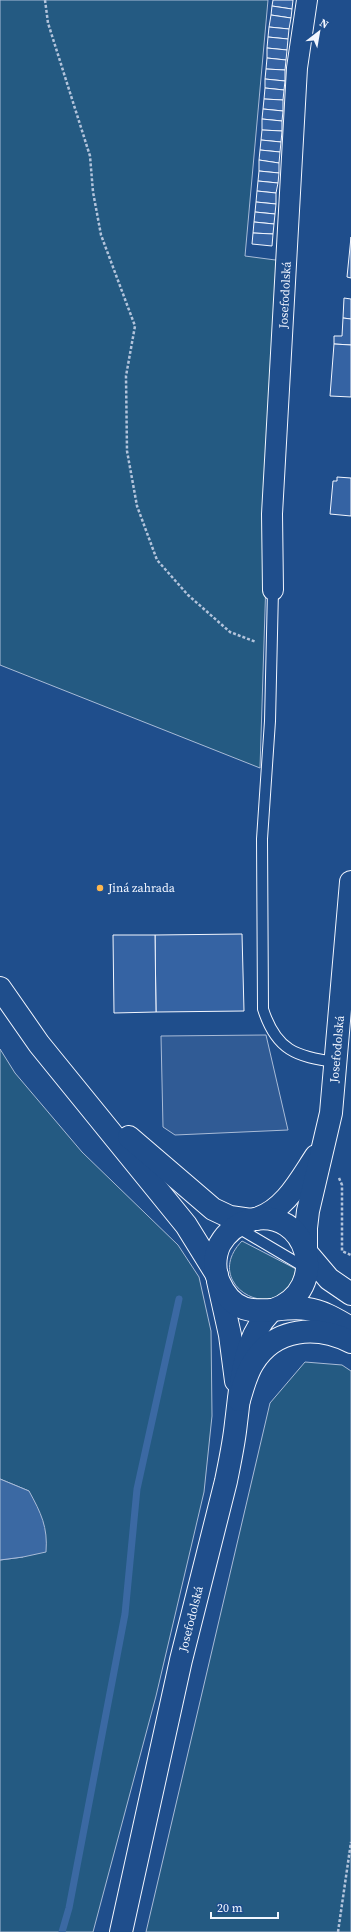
<svg xmlns="http://www.w3.org/2000/svg" width="351" height="1932" font-family="'Source Serif 4',serif">
<style>
.green{fill:#245a82;stroke:#a8bbd7}
.parking{fill:#305b95;stroke:#a8bbd7}
.water{fill:#3b69a3;stroke:#a8bbd7}
.lines{fill:none;stroke-linecap:round;stroke-linejoin:round}
.stream{stroke:#3b69a3;stroke-width:7}
.building{fill:#3563a3;stroke:#f2f6ff}
.lane-casing{stroke:#f2f6ff;stroke-width:12}
.street-casing{stroke:#f2f6ff;stroke-width:22}
.secondary-casing{stroke:#f2f6ff;stroke-width:24}
.primary-casing{stroke:#f2f6ff;stroke-width:24}
.path{stroke:#b3c4dc;stroke-width:2.5;stroke-dasharray:3 2;stroke-linecap:butt}
.lane{stroke:#1f4e8c;stroke-width:10}
.street{stroke:#1f4e8c;stroke-width:20}
.secondary{stroke:#1f4e8c;stroke-width:22}
.primary{stroke:#1f4e8c;stroke-width:22}
.poi-dot{fill:#ffb74d;stroke:#1f4e8c;stroke-width:1.5}
.labels{text-anchor:middle;dominant-baseline:central;stroke-width:3;stroke-linejoin:round;paint-order:stroke}
.street-label{font-size:12px;fill:#f2f6ff;stroke:#1f4e8c}
.poi-label{font-size:12px;fill:#f2f6ff;stroke:#1f4e8c;text-anchor:start}
</style>
<rect width="100%" height="100%" fill="#1f4e8c"/>
<g class="green">
<polygon points="0,0 268,0 245,256 283,261 268,516 260,768 0,665"/>
<polygon points="0,1049 15,1073 82,1152 178,1245 199,1277 211,1331 212,1416 204,1492 156,1696 93,1932 0,1932 0,1560 23,1557 29,1491 0,1479"/>
<path d="M242,1241L296,1269C283,1331 198,1286 242,1241Z"/>
<polygon points="305,1362 342,1365 351,1371 351,1932 146,1932 270,1403"/>
</g>
<polygon class="parking" points="266,1035 288,1130 175,1135 163,1127 161,1036"/>
<path class="water" d="M0,1479L29,1491C41,1513 48,1527 46,1552L23,1557L0,1560Z"/>
<g class="lines">
<polyline class="stream" points="62,1932 69,1908 125,1614 137,1489 179,1299"/>
</g>
<g class="building">
<polygon points="273,0 293,0 292,9 272,6"/>
<polygon points="272,6 292,9 291,18 271,15"/>
<polygon points="271,15 291,18 289,29 269,27"/>
<polygon points="269,27 289,29 288,39 268,37"/>
<polygon points="268,37 288,39 287,50 267,48"/>
<polygon points="267,48 287,50 286,60 267,58"/>
<polygon points="267,58 286,60 285,70 266,69"/>
<polygon points="266,69 285,70 285,81 265,79"/>
<polygon points="265,79 285,81 284,90 265,88"/>
<polygon points="265,88 284,90 283,100 264,99"/>
<polygon points="264,99 283,100 283,111 263,109"/>
<polygon points="263,109 283,111 282,121 262,119"/>
<polygon points="262,119 282,121 282,131 262,130"/>
<polygon points="262,130 282,131 281,142 261,140"/>
<polygon points="261,140 281,142 280,152 260,150"/>
<polygon points="260,150 280,152 279,163 259,160"/>
<polygon points="259,160 279,163 279,173 259,171"/>
<polygon points="259,171 279,173 278,183 258,181"/>
<polygon points="258,181 278,183 276,193 257,191"/>
<polygon points="257,191 276,193 276,204 256,202"/>
<polygon points="256,202 276,204 275,214 255,212"/>
<polygon points="255,212 275,214 274,224 254,222"/>
<polygon points="254,222 274,224 273,234 253,233"/>
<polygon points="253,233 273,234 272,246 252,244"/>
<polygon points="351,237 351,278 347,277"/>
<polygon points="344,298 351,299 351,319 343,318"/>
<polygon points="343,318 351,319 351,345 334,344 334,336 342,336"/>
<polygon points="334,344 351,345 351,397 330,396"/>
<polygon points="337,477 351,478 351,516 330,514 333,481 337,481"/>
<polygon points="242,934 244,1011 156,1012 155,935"/>
<polygon points="113,935 155,935 156,1012 114,1013"/>
</g>
<g class="lines">
<defs>
<g id="lane">
<path d="M273,590L270,721L262,839L263,1009C276,1050 296,1057 336,1062"/>
<polyline points="235,1226 306,1268"/>
</g>
<polyline id="street" points="273,590 272,514 297,68 307,0"/>
<g id="secondary">
<path d="M256,1219C285,1210 300,1180 316,1156"/>
<polyline points="306,1250 306,1228 308,1211 331,1113 351,882"/>
<polyline points="218,1281 230,1335 236,1381"/>
<path d="M121,1932L181,1660L226,1481C230,1461 234,1443 236,1423C241,1385 242,1340 271,1311"/>
</g>
<g id="primary">
<polyline points="0,988 39,1044 186,1225 217,1275"/>
<polyline points="129,1137 213,1209 230,1217 251,1220"/>
<polyline points="307,1253 329,1279 351,1294"/>
<path d="M273,1310C332,1290 308,1205 250,1220C237,1224 227,1232 220,1244C214,1256 214,1271 219,1282C239,1327 272,1304 307,1309C323,1311 337,1320 351,1328"/>
<path d="M239,1400C243,1387 246,1374 253,1363C275,1327 317,1325 351,1342"/>
</g>
</defs>
<use href="#lane" class="lane-casing"/>
<use href="#street" class="street-casing"/>
<use href="#secondary" class="secondary-casing"/>
<use href="#primary" class="primary-casing"/>
<g class="path">
<polyline points="45,0 48,23 90,156 93,192 101,235 135,326 126,376 127,451 137,506 157,560 188,595 230,632 256,642"/>
<polyline points="339,1178 342,1185 342,1251 351,1255"/>
<polyline points="338,1932 351,1842"/>
</g>
<use href="#lane" class="lane"/>
<use href="#street" class="street"/>
<use href="#secondary" class="secondary"/>
<use href="#primary" class="primary"/>
</g>
<circle class="poi-dot" cx="100" cy="888" r="4"/>
<g class="labels">
<g class="street-label">
<text transform="translate(285 295) rotate(-87)">Josefodolská</text>
<text transform="translate(337 1049) rotate(-85)">Josefodolská</text>
<text transform="translate(191 1619) rotate(-76)">Josefodolská</text>
</g>
<g class="poi-label">
<text x="108" y="888">Jiná zahrada</text>
</g>
</g>
<g transform="translate(319 32) rotate(31)" stroke="#1f4e8c" stroke-width="3" paint-order="stroke">
<path d="M0-3L7 15L0 10L-7 15Z" fill="#f2f6ff"/>
<text y="-6" font-size="11" font-weight="bold" text-anchor="middle" fill="#f2f6ff">N</text>
</g>
<path d="M211 1912v6h67v-6" fill="none" stroke="#f2f6ff" stroke-width="2"/>
<text x="217" y="1912" font-size="12" fill="#f2f6ff" stroke="#1f4e8c" stroke-width="3" paint-order="stroke">20 m</text>
</svg>
